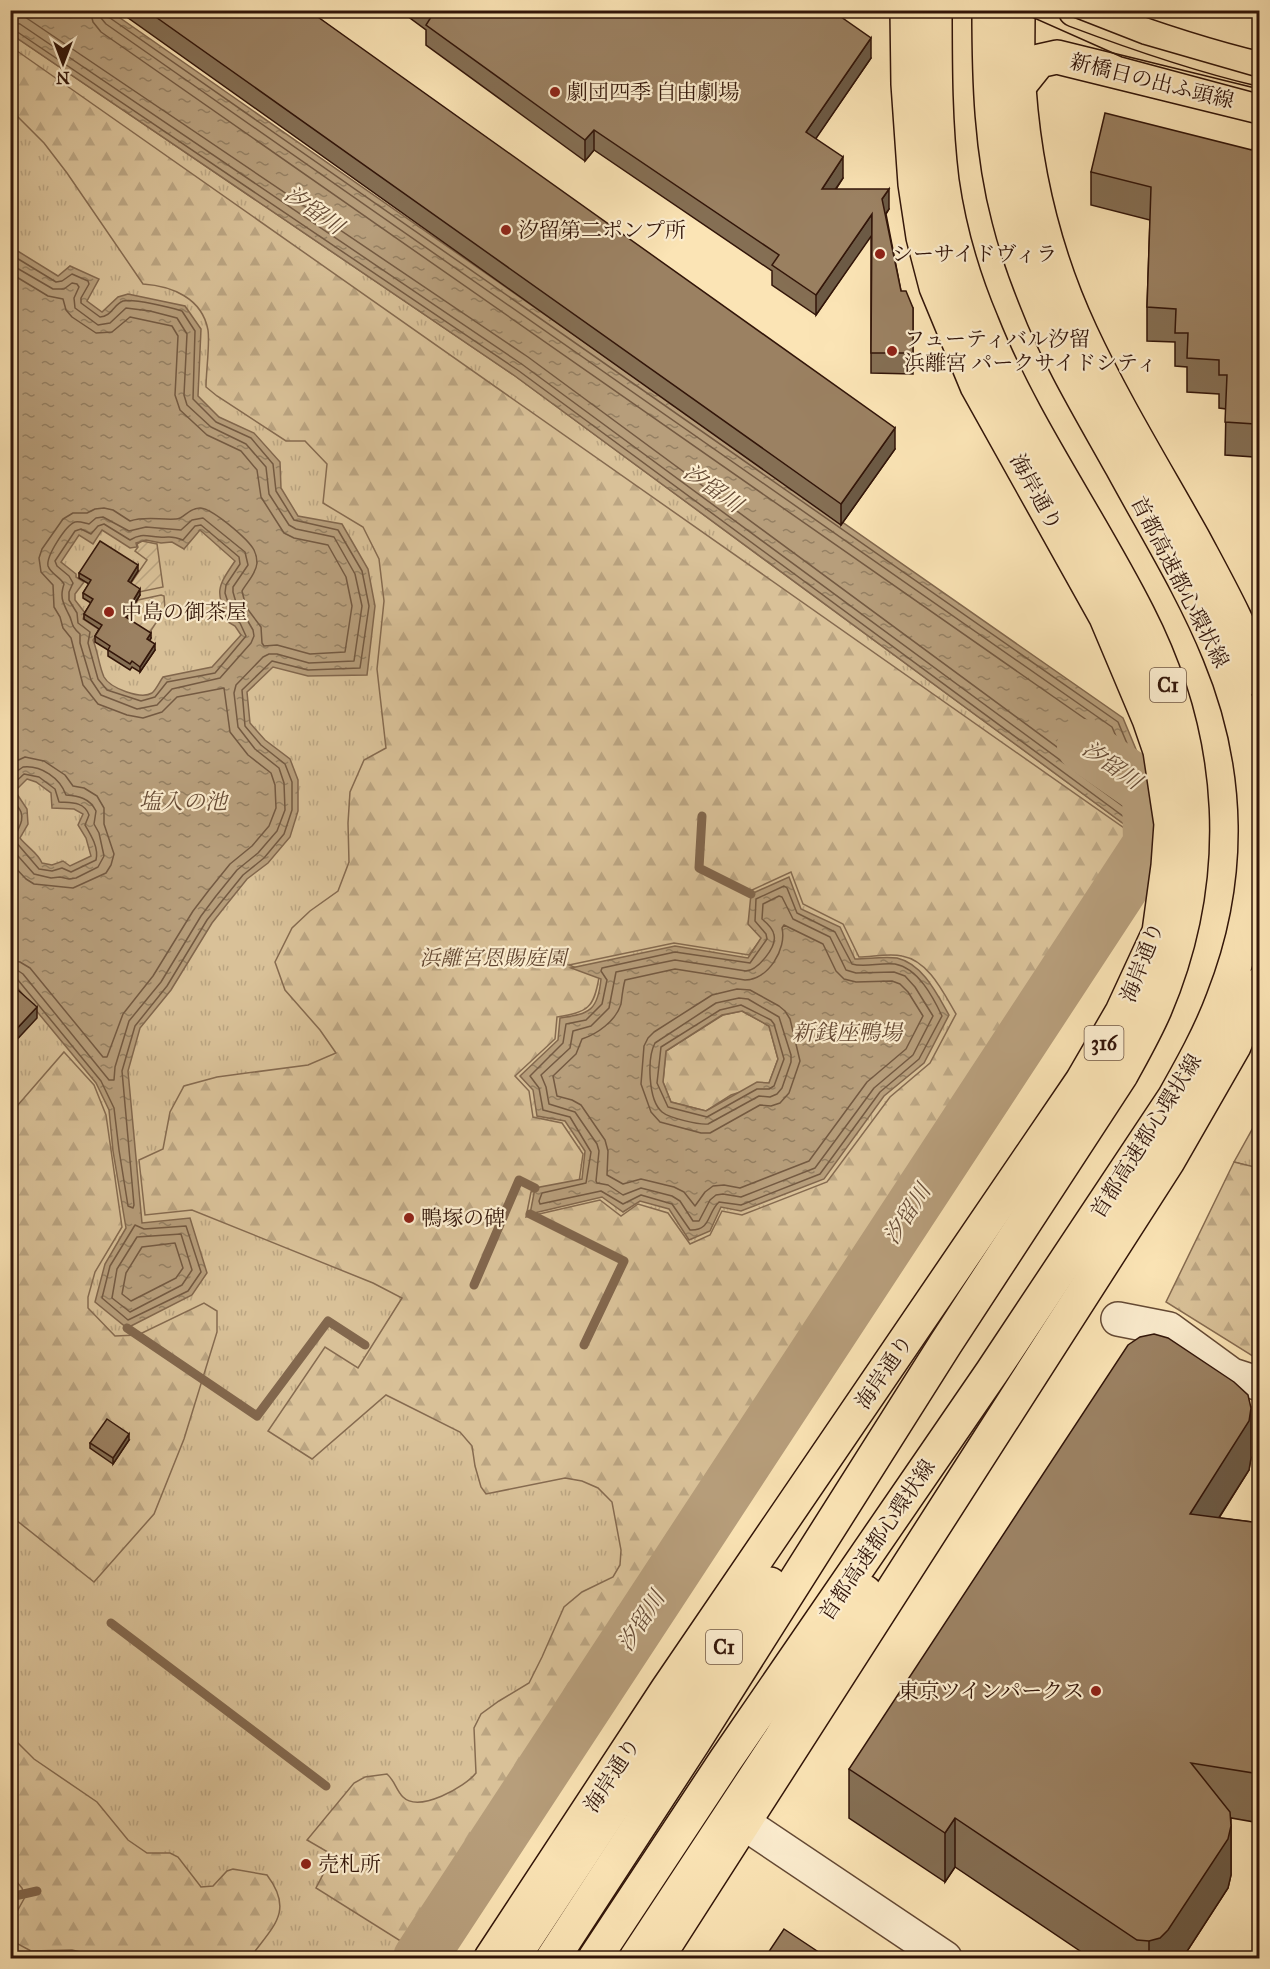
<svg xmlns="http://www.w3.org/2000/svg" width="1270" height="1969" font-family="'IM FELL Great Primer','Noto Serif JP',serif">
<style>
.grass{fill:url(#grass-tufts);stroke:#866b50;stroke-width:1.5}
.forest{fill:url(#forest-firs);stroke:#866b50;stroke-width:1.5;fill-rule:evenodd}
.garden{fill:url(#garden-furrows);stroke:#866b50;stroke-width:1.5}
.water{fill:url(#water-ripples);stroke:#82674d;stroke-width:1.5;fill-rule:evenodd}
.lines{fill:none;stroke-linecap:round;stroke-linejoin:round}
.shore{stroke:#745a42;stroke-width:1.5}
.stream{stroke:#82674d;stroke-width:9}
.river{stroke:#b79e7b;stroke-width:54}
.minor-casing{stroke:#644934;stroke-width:36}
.major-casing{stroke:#321509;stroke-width:36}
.highway-casing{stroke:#321509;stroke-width:36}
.minor{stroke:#fcedcf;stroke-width:33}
.major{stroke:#fbe4b5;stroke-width:33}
.highway{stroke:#fbe4b5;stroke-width:33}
.tram{stroke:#321509;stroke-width:1.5}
.wall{fill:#856f54;stroke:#321509;stroke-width:1.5}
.shaded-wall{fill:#6c5a45;stroke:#321509;stroke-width:1.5}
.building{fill:#9b8162;stroke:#321509;stroke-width:1.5}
.poi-dot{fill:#8f2418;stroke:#fcedcf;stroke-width:2}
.labels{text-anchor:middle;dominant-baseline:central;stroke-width:4.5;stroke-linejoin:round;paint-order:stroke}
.shield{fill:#fcedcf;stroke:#6f5644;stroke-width:1.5}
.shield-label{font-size:20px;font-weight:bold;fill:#321509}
.street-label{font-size:21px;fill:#321509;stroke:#fcedcf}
.poi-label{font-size:21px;fill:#321509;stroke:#fcedcf;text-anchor:start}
.park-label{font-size:21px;font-style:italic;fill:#644934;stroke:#fcedcf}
.water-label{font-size:22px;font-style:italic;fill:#674c37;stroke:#fcedcf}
</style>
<defs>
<pattern id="grass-tufts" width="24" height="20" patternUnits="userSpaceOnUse" patternTransform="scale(1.5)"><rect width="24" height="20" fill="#d9c198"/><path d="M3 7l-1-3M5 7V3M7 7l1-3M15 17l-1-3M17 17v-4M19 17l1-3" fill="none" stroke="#bba582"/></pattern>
<pattern id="forest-firs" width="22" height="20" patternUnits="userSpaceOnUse" patternTransform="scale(1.5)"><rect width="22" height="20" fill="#d9c198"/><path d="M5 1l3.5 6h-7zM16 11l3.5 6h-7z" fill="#bba582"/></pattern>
<pattern id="garden-furrows" width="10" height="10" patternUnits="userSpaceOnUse" patternTransform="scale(1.5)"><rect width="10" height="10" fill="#d9c198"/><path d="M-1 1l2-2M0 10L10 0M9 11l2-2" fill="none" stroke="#bba582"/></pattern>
<pattern id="water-ripples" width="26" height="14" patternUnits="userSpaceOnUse" patternTransform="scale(1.5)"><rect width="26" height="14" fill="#b79e7b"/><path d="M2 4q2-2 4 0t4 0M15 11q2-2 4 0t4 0" fill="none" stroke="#958063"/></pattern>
</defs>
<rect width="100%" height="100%" fill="#fbe4b5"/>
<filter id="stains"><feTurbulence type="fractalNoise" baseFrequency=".00333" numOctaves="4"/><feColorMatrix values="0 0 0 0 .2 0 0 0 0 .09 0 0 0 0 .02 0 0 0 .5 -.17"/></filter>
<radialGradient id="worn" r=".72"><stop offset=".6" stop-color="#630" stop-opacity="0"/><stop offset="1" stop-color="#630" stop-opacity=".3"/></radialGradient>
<g class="grass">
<polygon points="11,34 515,376 1147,841 413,1958 11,1958"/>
<polygon points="1259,1117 1259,1169 1234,1162"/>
</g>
<g class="forest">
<path d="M10,46L1144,842L418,1952L316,1888L333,1855L307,1840L354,1783L365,1777L387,1774C395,1781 396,1790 403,1797C419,1813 465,1787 476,1773L474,1728L481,1714L499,1701L529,1683L542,1657L564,1607L582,1592L613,1577L620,1565L621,1550L612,1502L598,1488L582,1481L565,1478L486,1494L481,1487L475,1466L472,1446L460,1432L386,1395L312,1459L268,1431L325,1347L358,1368L402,1298L373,1283L192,1210L145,1215L139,1160L163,1149L170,1112L184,1086L217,1077L308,1065L336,1053L320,1030L285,990L275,962L292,928L310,911L338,891L349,862L348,823L350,792L364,760L386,748L377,669L384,601L379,559L363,527L323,503L327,464L305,441H286L217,396L206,387C206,372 210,344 208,330C202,298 172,286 143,284L67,173L44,143L11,110ZM791,872L803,904L843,924L859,957C872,957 889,953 902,956C929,961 943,992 956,1014L930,1063L890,1097L827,1182L742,1215L722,1211L710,1235L690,1244L668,1213L638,1204L621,1216L600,1200L526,1217L531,1192L579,1182L583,1154L562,1123L533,1117L529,1091L515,1076L555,1039L557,1017C588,1012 594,1008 599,977L569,965L674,943L749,955L764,935L750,920L752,890Z"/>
<polygon points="742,1011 769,1026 778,1059 769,1083 731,1095 706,1111 671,1102 663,1082 666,1051 723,1015"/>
<polygon points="64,1052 94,1085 106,1115 122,1227 95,1272 88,1297 88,1308 115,1336 138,1335 204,1303 217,1311 217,1332 184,1439 154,1514 94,1582 11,1516 10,1300 16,1289 11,1276 11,1113"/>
<polygon points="1234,1162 1259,1168 1259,1360 1166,1302"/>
<path d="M11,1736L34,1759L97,1802L128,1840L147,1853H170L178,1857L201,1887L213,1886L227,1871L233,1869L267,1875C295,1912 272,1927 250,1958H105L72,1950L31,1951L16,1943L12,1937L11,1924L14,1917L25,1897L22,1888L11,1875Z"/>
</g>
<g class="garden">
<polygon points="142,541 157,544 163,587 139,592 129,586 147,560 135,551 138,547 137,544"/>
<polygon points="161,595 164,596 165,609 148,635 125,621 138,600"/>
</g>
<g class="water">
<polygon points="10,11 110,11 1123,718 1145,771 1147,841 515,376 11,34"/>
<path d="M16,250L58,276L70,266L99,279L87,301L102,312L118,297L128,294L185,306L201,329L198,396L219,417L254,433L280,462L281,488L298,516L342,524L368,569L375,606L367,675L308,676L273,667L247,692L250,723L265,740L290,759L298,780V811L290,837L268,863L247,879L227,904L212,923L171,990L140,1028L128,1071L142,1223L190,1218L207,1273L192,1295L127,1328L95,1302L105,1264L126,1228L113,1151L109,1110L96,1083L11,980L10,251ZM102,530L130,548L137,547L136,543L146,540L161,543L172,542L184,549L200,530L235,561C216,589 216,590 228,622L235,626L241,635L212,667L163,677C160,681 156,690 152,693C141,700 110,688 104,677C99,666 98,652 93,640L100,630L83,619L85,613L75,600V594L84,582L76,577V574L61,562L79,535L93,544ZM27,779L36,782L51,793L52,808L74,809L83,814L78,825L86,838L91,856L70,866L63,861L52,865L42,863C38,853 27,847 20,838L28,824L27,809L15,791Z"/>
<path d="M789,877L801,909L840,927L855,959C868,959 884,956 897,958C923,964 937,994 949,1015L924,1063L884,1096L824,1179L741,1211L721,1207L710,1231L689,1240L669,1209L640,1201L623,1212L602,1197L530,1214L535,1188L582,1179L585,1151L565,1121L537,1116L533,1090L520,1076L558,1040L560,1018C590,1014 598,1010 601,979L571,968L675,946L748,958L761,938L748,924L751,894ZM742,1011L769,1026L778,1059L769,1083L757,1082L706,1111L671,1102L663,1082L666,1051L722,1015Z"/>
</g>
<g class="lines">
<g class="shore">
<polyline points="10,13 25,17 528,357 1118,792 1122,792 1123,775 1104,732 101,32 93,22 90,10"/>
<polyline points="10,22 20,24 523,365 1128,810 1132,810 1132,773 1112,727 106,24 101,18 99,10"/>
<polyline points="10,30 16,31 519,371 1135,825 1140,825 1139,772 1118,722 110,18 107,10"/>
<path d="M10,256L15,257L56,282L62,281L72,274L88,281L89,284L81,298V303L100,317C111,317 114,304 123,301C133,298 172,308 182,311L195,331L193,399L216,422L251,438L273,464L276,491L294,520L338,530L362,571L369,606L360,668L308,670L272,661L242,690L245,726L261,745L285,764L292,782V810L284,834L264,858L243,875L222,901L207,920L167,986L135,1026L122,1071L134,1205L133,1208L128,1206L119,1150L114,1108L101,1081L18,980L10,977"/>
<polyline points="10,264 53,289 64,289 72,283 77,284 79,287 74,298 75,308 98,325 110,323 126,308 150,311 177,318 187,334 184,395 187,405 211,427 246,444 266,467 269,494 289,525 296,529 334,537 355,574 362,606 354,661 309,663 277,654 269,654 263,657 236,685 234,693 238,727 255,749 279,768 284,783 285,810 277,831 258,853 237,870 216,896 201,916 161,982 129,1021 115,1067 114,1080 109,1080 23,974 17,970 10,970"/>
<path d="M10,273L48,296L63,299L66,310L72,317L96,333L112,332L130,317L172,326L178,336L175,395L180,410L207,435L241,451L257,470L261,497L284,533L294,538L328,545L346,577L352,606L345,652L310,654L277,645L264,646L262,643L261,627L246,607L242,591C247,582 256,574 257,563C257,558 256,554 254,550C248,539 212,508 200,508C188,508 184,519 176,519C160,520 145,516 130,521L113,510L104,508L95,509L87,513H73L63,519L42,549L39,558L41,572L53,585L54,607L60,617L63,628L71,638L83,685L98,704L127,715L143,718L162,712L177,697L224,688L230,732L248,755L271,773L275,785L276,808L269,826L252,846L230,864L209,890L193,911L153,976L123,1014L107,1057H103L30,968L20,962L10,960"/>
<path d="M103,517L129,531L146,527L181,530L192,520L203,518L245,552L248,565L233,587V592L239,613L246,618L253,630L254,636L251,643L220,678L172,689L157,705L137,709L101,695L91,680L80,643V634C69,624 74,623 68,613C62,601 60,596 64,584C60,577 51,574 48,566C46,556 66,525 75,522C80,521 84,523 89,524L96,518Z"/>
<path d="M104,524L130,540C141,533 146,536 159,537C171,538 170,535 183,540L195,526L201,525L239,557L240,564L226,585L225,593L233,618L240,623L246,636L215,673L167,682L155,697L141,701L107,690L98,679L88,643L90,632L78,623L77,613L69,600V592L73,583L69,576L57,566L55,561L75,531L81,529L91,534L98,526Z"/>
<polyline points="10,764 25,757 44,761 65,775 73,786 84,788 97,796 104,808 104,824 114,854 111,865 106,873 73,888 34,884 26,879 10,862"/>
<path d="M10,776L23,767C41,765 60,778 66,795C78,796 90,798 96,811L94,824L99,833L104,856L98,867L76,878L69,879L60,877L51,878L34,874L10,847"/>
<path d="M10,787L24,774L39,777L55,789L59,802C70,803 84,801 89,815L85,825C91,835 99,848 96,860L71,872L62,868L52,871L39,869L15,841C15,830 25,823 21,812C19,807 13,801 10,796"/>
<path d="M784,886L787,888L797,913L835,932L852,964C865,968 881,962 895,964C918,968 933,997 942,1016L919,1059L880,1092L820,1174L741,1205L719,1202C707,1213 711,1231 690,1230L672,1204L641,1195L623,1204L601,1191L540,1204L539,1201L542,1193L586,1183L591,1152L570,1117L543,1110L539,1088L530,1076L563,1043L566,1024L586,1020L602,1004L607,980L601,971L602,968L675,952L750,963L767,939L766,934L755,921L756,899Z"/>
<path d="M779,896L782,897L793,919L830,937L846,970L856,973L894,972L905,976L915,987L933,1016L913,1055L874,1088L815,1168L741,1197L723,1194L716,1195L710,1200L699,1221H693L680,1201L672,1196L641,1188L623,1195L608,1185L597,1183L596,1181L599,1151L597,1144L575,1112L549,1104L546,1087L541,1075L570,1048L573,1031L591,1026L609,1008L616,972L675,960L746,971C758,970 777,947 774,935C773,928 767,923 762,919L763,904Z"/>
<path d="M784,925L823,944L836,971L844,979L856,982L892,981L900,984L908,992L923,1016L906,1049L867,1082L809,1161L740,1188L724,1185L713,1186L705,1192L695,1206L684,1192L674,1187L641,1179L623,1184L607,1175L608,1151L605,1140L581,1105L572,1100L557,1096L553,1076L576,1054L582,1039C597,1034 616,1021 621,1004C622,996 623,987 625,980L675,969L745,980C768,980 787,949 782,928Z"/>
<polygon points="737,989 750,990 779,1006 785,1011 790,1019 800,1061 789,1093 780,1103 771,1106 760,1105 710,1133 701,1133 660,1122 651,1112 641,1084 644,1046 648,1038 654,1032 712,995"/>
<path d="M739,998L748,999L779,1017L791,1055V1062L782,1088L777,1094L770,1097L759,1096L708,1124C699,1125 669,1118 662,1112C648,1100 647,1058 655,1043L716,1003Z"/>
<polygon points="741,1005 771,1020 774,1024 784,1059 774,1086 769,1089 757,1089 707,1117 668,1107 657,1083 661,1047 720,1010"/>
<polygon points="135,1225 144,1229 186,1226 201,1272 188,1291 128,1320 102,1298 110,1266"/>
<polygon points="181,1234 192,1270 182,1285 130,1312 112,1298 117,1269 137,1237"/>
<polygon points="175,1243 183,1268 176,1278 131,1301 122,1294 126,1273 142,1247"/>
</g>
<g class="stream">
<polyline points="702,816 699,868 751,894"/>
<polyline points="530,1214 624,1261 584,1345"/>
<polyline points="474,1285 519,1180 535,1188"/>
<polyline points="127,1328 257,1416 328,1321 365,1345"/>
<polyline points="111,1623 326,1786"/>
<polyline points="10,1897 37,1891"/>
</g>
<polyline class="river" points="420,1958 1150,844 1149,791 1084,746"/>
<defs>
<g id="minor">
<polyline points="1118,1319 1169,1329 1232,1375 1260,1384"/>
<polyline points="744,1823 945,1958"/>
</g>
<g id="major">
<path d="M1018,10C1018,36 1017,62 1019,88C1025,172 1045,256 1081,333C1114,404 1156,472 1194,540C1218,585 1244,631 1260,680"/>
<path d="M1075,10C1136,33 1196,54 1260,69"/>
<polyline points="1019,86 1039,61 1057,57 1260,107"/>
<polyline points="491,1958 667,1690 1082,1081 1122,1012 1159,932 1168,866 1171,824 1160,751 1149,719 1106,617 977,386 936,287 923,237 915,184 908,84 907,10"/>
<polyline points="657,1958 1168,1161 1234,1046 1260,984"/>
</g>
<g id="highway">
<polyline points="513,1958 667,1725 770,1584"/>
<path d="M553,1958L693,1743L946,1343L1121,1075C1133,1053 1145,1032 1155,1009C1211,877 1203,741 1138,614C1089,517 1022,424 982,323C963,278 949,230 942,181C935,125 935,67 935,10"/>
<path d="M595,1958L725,1761L992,1372L1174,1098C1192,1066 1210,1034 1223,999C1268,885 1266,766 1219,653C1193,589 1155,528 1122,467C1092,413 1059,359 1037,302C1026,275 1016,247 1009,219C991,151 989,80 989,10"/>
<polyline points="636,1958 781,1738 865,1592"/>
</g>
</defs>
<use href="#minor" class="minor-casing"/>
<use href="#major" class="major-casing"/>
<use href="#highway" class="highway-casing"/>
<use href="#minor" class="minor"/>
<use href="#major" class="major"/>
<use href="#highway" class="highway"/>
<g class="tram">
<polyline points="1016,10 1122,57 1260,94"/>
<polyline points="1055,10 1142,44 1260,78"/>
</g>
</g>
<g class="wall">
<polygon points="117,10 308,10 895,449 841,525"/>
<polygon points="399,10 831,10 871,58 815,139 843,178 836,189 889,209 886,214 901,291 913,308 913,374 871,373 871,235 816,315 772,285 772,271 594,150 585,161 426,45 426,30"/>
<polygon points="1260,149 1260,467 1254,467 1254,457 1225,455 1226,409 1219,408 1219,394 1187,392 1187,367 1175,366 1175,342 1147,341 1147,307 1150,220 1091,205 1091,172"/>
<polygon points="138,571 130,583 140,595 126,617 151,638 149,641 155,650 140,672 132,667 130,670 108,656 108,650 95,642 95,636 99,629 84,619 84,614 91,603 83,598 83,593 89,584 79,578 79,573"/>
<polygon points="129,1440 113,1464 90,1448 90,1443"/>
<polygon points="1251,1458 1249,1470 1219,1518 1260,1523 1260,1823 1231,1818 1231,1875 1228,1888 1182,1959 1092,1959 955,1867 945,1882 849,1818 849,1769"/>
</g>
<g class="shaded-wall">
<polygon points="871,38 871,58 806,153 806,132"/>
<polygon points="594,130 594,150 585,161 585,140"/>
<polygon points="843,157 843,178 822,209 822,189"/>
<polygon points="889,189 889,209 882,219 882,199"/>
<polygon points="872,214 872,235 816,315 816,295"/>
<polygon points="895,428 895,449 841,525 841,504"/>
<polygon points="138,565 138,571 128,587 128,581"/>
<polygon points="140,589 140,595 124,621 124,616"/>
<polygon points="151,633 151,638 147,645 147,639"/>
<polygon points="155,644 155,650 140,672 140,667"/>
<polygon points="37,1007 37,1018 10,1047 10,1036"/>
<polygon points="1251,1408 1251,1458 1249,1470 1190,1563 1190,1514"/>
<polygon points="129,1434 129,1440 113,1464 113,1458"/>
<polygon points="955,1818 955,1867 945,1882 945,1833"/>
<polygon points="1231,1826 1231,1875 1228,1888 1182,1959 1149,1959 1149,1941"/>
</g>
<g class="building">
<polygon points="146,10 308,10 895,428 841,504"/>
<polygon points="427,10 831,10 871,38 806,132 843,157 822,189 889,189 882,199 901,291 906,291 913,308 913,353 871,353 872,214 816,295 772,265 779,255 594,130 585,140 426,25 433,14"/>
<polygon points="1105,113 1252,150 1253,147 1260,149 1260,434 1254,433 1255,424 1225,422 1227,375 1219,375 1219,360 1187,358 1188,333 1175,333 1176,309 1147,307 1151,187 1091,172"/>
<polygon points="100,541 138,565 128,581 140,589 124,616 151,633 147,639 155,644 140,667 132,661 130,664 108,650 110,646 95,636 102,625 84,614 93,599 83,593 91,580 79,573"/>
<polygon points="10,983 37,1007 10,1036"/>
<polygon points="1154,1334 1168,1338 1234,1382 1248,1395 1251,1408 1249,1421 1190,1514 1260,1523 1260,1774 1191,1763 1230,1812 1231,1826 1228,1839 1168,1930 1160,1938 1149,1941 1137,1940 955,1818 945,1833 849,1769 1128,1345 1140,1337"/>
<polygon points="107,1419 129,1434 113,1458 90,1443"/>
<polygon points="784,1929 829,1959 764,1959"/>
</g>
<g class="poi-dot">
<circle cx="555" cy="92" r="6"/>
<circle cx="506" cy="230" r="6"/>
<circle cx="880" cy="254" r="6"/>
<circle cx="892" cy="351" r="6"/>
<circle cx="109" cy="612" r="6"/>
<circle cx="409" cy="1218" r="6"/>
<circle cx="1096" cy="1691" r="6"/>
<circle cx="306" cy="1864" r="6"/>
</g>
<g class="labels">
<g class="shield">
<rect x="1150" y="668" width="36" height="34" rx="4.5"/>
<rect x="1084.5" y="1026" width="39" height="34" rx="4.5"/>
<rect x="706" y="1630" width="36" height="34" rx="4.5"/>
</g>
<g class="shield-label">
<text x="1168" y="685">C1</text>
<text x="1104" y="1043">316</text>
<text x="724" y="1647">C1</text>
</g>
<g class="street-label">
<text transform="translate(1152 81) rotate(14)">新橋日の出ふ頭線</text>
<text transform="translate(1036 492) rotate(61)">海岸通り</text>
<text transform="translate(1180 582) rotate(63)">首都高速都心環状線</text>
<text transform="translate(1142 962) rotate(-69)">海岸通り</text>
<text transform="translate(1146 1136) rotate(-58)">首都高速都心環状線</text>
<text transform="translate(884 1372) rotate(-56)">海岸通り</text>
<text transform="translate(877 1540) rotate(-56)">首都高速都心環状線</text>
<text transform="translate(612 1775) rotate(-57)">海岸通り</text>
</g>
<g class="poi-label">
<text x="567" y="92">劇団四季 自由劇場</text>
<text x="518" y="230">汐留第二ポンプ所</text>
<text x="892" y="254">シーサイドヴィラ</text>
<text x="904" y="339">フューティバル汐留<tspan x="904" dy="24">浜離宮 パークサイドシティ</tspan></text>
<text x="121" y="612">中島の御茶屋</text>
<text x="421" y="1218">鴨塚の碑</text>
<text x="1084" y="1691" text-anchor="end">東京ツインパークス</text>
<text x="318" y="1864">売札所</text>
</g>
<g class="park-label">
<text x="493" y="958">浜離宮恩賜庭園</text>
</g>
<g class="water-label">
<text transform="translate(314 210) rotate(35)">汐留川</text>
<text transform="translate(713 488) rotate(35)">汐留川</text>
<text transform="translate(1112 765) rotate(35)">汐留川</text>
<text x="183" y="801">塩入の池</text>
<text x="847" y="1032">新銭座鴨場</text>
<text transform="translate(907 1214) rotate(-57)">汐留川</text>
<text transform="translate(641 1621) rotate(-57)">汐留川</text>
</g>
</g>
<rect width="1270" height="1969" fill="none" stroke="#fbe4b5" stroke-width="36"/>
<rect x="12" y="12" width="1246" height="1945" fill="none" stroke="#321509" stroke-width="3"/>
<rect x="18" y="18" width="1234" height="1933" fill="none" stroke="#321509" stroke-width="1.5"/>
<g transform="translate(63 63) rotate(180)" stroke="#fcedcf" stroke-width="4.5" paint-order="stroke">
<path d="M0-4.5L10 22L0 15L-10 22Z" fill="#321509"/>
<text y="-9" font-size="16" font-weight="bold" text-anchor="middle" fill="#321509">N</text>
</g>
<rect width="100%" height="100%" filter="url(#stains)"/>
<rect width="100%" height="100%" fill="url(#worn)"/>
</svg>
